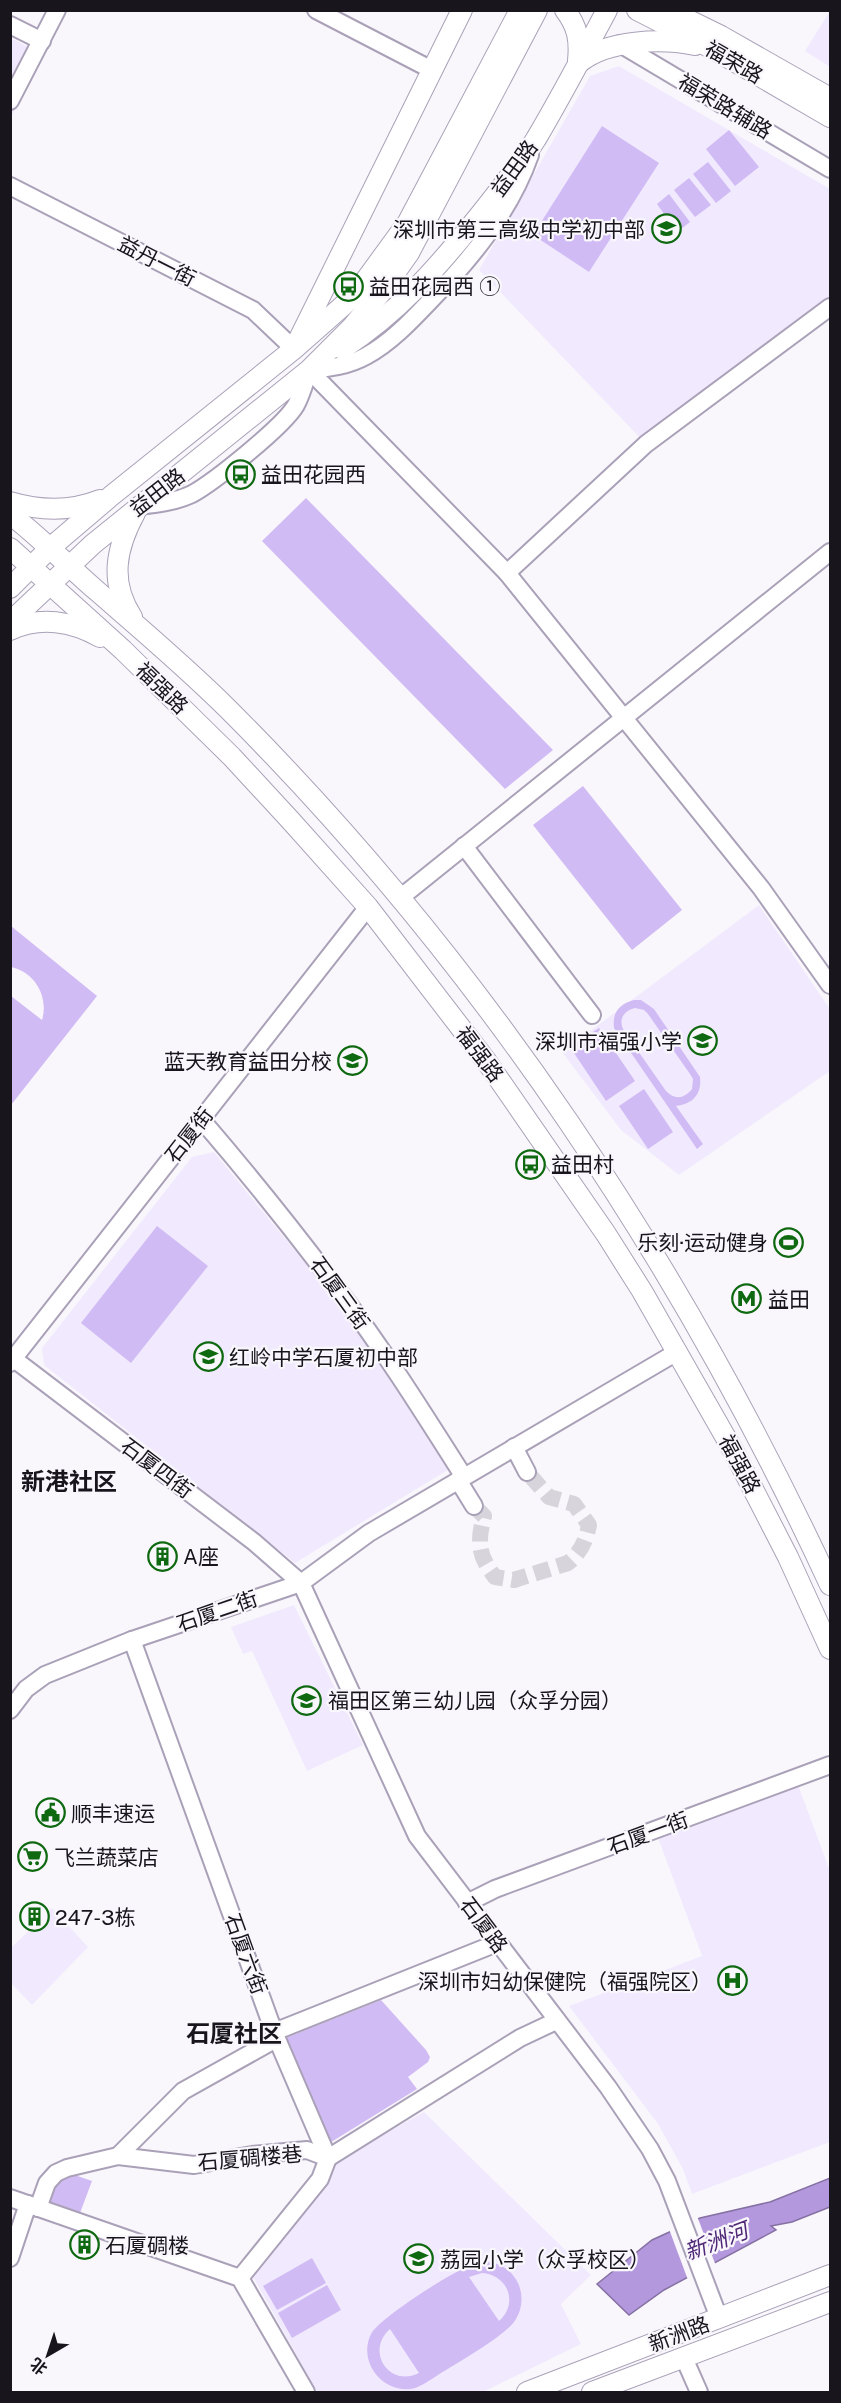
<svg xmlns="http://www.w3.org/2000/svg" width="841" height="2403" font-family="'Public Sans','Noto Sans SC',sans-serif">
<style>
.built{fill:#f1eafe}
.green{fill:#d1bbf4;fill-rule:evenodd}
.water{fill:#b498dd;stroke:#8571a3;stroke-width:1.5}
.pier{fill:#f9f7fc}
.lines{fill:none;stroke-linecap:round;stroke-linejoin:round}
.minor-tunnel{stroke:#d7d5db;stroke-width:16;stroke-dasharray:16 8;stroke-linecap:butt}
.minor-casing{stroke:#aaa1b8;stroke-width:20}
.major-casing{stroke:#aaa1b8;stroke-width:22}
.minor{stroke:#fff;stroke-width:16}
.major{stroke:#fff;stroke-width:20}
.labels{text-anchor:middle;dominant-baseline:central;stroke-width:4.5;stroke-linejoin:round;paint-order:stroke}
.street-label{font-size:21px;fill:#18151d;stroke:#f9f7fc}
.poi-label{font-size:21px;fill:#18151d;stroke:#f9f7fc;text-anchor:start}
.water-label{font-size:22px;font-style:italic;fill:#4e2777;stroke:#f9f7fc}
.quarter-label{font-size:24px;font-weight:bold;fill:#18151d;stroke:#f9f7fc}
</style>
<rect width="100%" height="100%" fill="#f9f7fc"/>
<g class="built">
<polygon points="830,11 830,67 805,51"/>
<polygon points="11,38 43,55 11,117"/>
<polygon points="619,66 830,189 830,307 646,444 479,270 590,76"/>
<polygon points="759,905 830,1009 830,1071 679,1175 621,1130 562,1052"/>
<polygon points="214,1152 329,1292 451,1468 295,1563 44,1365 42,1348 192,1157"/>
<polygon points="294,1605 363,1745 307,1771 252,1651 243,1654 231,1627"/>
<polygon points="797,1782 830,1871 830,2142 692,2194 683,2169 658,2124 569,2006 702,1956 658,1838"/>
<polygon points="52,1908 88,1947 32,2005 11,1983 11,1948"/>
<polygon points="424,2112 591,2275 561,2304 581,2344 483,2392 317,2392 252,2275 338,2160"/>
</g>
<g class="green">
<polygon points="602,126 659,163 589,272 533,235"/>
<polygon points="729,130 759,167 735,186 706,149"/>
<polygon points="708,162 731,191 716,203 693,174"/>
<polygon points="689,178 711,205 695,217 674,190"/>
<polygon points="669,194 690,222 677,232 657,204"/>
<polygon points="306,498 553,750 505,789 262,541"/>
<polygon points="583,786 682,910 632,950 533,825"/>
<path d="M11,926L97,996L11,1105V996L42,1020C49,997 35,972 11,967Z"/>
<path d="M634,1000H641L654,1009L700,1077C702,1094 693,1104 676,1106L703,1144L697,1149L614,1028C612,1013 619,1004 634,1000ZM635,1008L644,1010L648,1014L690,1074L693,1079L692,1089C684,1099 675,1100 666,1091L624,1031C618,1020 623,1011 635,1008Z"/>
<polygon points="599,1028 635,1081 606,1101 570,1047"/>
<polygon points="644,1089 673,1132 648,1149 619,1106"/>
<polygon points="157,1226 208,1266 131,1363 81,1323"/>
<polygon points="381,2000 426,2050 430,2057 428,2062 408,2077 417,2089 328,2144 283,2039"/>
<polygon points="69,2173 92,2181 80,2213 45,2201 50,2186"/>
<polygon points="312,2258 326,2283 277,2310 263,2286"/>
<path d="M481,2261C497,2262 511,2268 518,2283C524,2296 522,2311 514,2322C502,2338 453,2365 435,2377C427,2382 419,2388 410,2389C380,2392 358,2360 371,2334C380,2317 462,2265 481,2261ZM482,2273C508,2275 519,2303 499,2321L469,2277ZM390,2329L419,2373C389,2388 365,2351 390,2329Z"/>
<polygon points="327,2285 341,2310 292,2338 278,2313"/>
</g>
<polygon class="water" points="830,2178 830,2207 792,2222 771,2226 776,2230 664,2290 629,2315 597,2284 652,2240 700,2218 770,2202"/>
<polygon class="pier" points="697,2216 716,2266 688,2280 669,2229"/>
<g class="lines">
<path class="minor-tunnel" d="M474,1506L484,1516C477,1543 478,1555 495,1577L514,1580L568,1563C581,1552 586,1541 589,1525L574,1504L549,1497L527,1472"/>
<defs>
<g id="minor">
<polyline points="316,10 432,70"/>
<polyline points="10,25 42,41"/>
<polyline points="620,44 830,169"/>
<polyline points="10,101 57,10"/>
<polyline points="10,186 253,310 294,349"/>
<polyline points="309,370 507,573 761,888 830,985"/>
<path d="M309,370C330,368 348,366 366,356C390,343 411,321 429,302C471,259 510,212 530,155"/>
<path d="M138,506C157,504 175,502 192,494C214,482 284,426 296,405C302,394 305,382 309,370"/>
<polyline points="507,573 646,444 830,307"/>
<polyline points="464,846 592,1015"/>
<polyline points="400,898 830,552"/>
<path d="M201,1119C249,1175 295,1232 339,1291C384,1350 424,1414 464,1477"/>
<polyline points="10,1356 254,1542 301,1583 417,1836 608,2087 650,2149 667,2181 719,2318"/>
<polyline points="10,1363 368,907"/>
<polyline points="514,1447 527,1472"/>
<polyline points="458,1480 474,1506"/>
<polyline points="132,1640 274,2032 328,2158 320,2179 240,2278"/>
<polyline points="10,1710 26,1689 45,1675 132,1640 301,1583 369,1533 677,1352"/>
<polyline points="467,1903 495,1889 830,1765"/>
<polyline points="274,2032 497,1943"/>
<polyline points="118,2156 183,2091 276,2039"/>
<polyline points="10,2198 240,2278 306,2392"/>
<polyline points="38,2208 47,2183 56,2173 67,2168 118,2156 194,2165 252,2155 307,2150 328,2158 520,2038 556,2021"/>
<polyline points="10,2258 28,2204"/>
<polyline points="684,2358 699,2392"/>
</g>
<g id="major">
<path d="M565,10C578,27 580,41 578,61"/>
<polyline points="637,10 713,49 830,117"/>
<polyline points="668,10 721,36 830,98"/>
<path d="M580,62C608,40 661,38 695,45"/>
<polyline points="299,339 462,10"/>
<path d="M342,349C398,313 437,268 479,216C499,191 519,166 536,139C561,97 584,53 607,10"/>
<path d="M10,502C41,511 70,512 100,500"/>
<path d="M10,514C41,538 68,566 97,591C142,630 187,668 229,710C481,962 681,1263 830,1585"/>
<polyline points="10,548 123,650 232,757 292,822 368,907 487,1062 606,1234 642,1291 734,1452 788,1557 830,1649"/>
<polyline points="10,588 50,548 111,496 294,349 354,296 408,222 520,10"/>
<path d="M132,617C109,582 116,548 135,513"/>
<polyline points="10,622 93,544 309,370 353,326 383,290 409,253 537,10"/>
<path d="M10,630C40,616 72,621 100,637"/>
<polyline points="527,2392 830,2275"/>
<polyline points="592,2392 830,2302"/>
</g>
</defs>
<use href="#minor" class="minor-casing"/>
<use href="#major" class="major-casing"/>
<use href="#minor" class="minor"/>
<use href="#major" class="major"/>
</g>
<defs>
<symbol id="school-ring" viewBox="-11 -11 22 22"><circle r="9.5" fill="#f9f7fc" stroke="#0f6910" stroke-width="1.5"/><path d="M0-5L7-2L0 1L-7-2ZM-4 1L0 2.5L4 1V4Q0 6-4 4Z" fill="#0f6910"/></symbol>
<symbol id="bus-ring" viewBox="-11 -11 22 22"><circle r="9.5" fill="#f9f7fc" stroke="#0f6910" stroke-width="1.5"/><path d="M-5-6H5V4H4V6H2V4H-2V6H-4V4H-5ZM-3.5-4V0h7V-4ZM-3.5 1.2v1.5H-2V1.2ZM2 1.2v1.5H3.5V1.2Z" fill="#0f6910"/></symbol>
<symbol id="stadium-ring" viewBox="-11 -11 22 22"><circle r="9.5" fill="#f9f7fc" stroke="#0f6910" stroke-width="1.5"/><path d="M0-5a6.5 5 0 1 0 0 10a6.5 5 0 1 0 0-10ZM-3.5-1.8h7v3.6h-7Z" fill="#0f6910"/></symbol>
<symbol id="metro-ring" viewBox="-11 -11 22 22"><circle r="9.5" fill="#f9f7fc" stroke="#0f6910" stroke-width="1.5"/><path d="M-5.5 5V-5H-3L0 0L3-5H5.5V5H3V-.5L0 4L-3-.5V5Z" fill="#0f6910"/></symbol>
<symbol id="building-ring" viewBox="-11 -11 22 22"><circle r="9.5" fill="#f9f7fc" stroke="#0f6910" stroke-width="1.5"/><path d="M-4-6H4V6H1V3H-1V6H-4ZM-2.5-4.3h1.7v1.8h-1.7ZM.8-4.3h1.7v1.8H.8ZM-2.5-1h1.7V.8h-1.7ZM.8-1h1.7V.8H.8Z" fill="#0f6910"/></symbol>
<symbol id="civic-ring" viewBox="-11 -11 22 22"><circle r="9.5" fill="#f9f7fc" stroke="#0f6910" stroke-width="1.5"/><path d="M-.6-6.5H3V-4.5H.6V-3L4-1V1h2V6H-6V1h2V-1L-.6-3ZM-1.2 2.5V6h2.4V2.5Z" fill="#0f6910"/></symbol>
<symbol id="supermarket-ring" viewBox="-11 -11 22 22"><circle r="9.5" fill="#f9f7fc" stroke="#0f6910" stroke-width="1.5"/><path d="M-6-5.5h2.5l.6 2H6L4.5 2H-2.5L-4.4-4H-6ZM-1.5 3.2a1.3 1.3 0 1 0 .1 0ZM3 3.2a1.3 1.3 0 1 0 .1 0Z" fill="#0f6910"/></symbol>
<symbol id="hospital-ring" viewBox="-11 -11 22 22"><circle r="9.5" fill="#f9f7fc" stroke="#0f6910" stroke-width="1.5"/><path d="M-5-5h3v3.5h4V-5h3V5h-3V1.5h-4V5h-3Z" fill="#0f6910"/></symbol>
</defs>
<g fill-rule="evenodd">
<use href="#school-ring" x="650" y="212" width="33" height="33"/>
<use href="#bus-ring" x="332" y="270" width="33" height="33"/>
<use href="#bus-ring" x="224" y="458" width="33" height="33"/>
<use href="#school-ring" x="686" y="1024" width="33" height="33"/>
<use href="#school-ring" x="336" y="1044" width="33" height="33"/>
<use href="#bus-ring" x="514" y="1148" width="33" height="33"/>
<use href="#stadium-ring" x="772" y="1226" width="33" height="33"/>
<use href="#metro-ring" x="730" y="1282" width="33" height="33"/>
<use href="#school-ring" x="192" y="1340" width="33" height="33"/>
<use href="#building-ring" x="146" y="1540" width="33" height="33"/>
<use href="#school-ring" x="290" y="1684" width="33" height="33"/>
<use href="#civic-ring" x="34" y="1796" width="33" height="33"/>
<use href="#supermarket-ring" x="16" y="1840" width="33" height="33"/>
<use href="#building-ring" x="18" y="1900" width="33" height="33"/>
<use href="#hospital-ring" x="716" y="1964" width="33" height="33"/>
<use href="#building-ring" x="68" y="2228" width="33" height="33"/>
<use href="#school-ring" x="402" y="2242" width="33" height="33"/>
</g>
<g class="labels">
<g class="street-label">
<text transform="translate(734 62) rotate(30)">福荣路</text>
<text transform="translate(725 106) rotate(31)">福荣路辅路</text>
<text transform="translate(514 168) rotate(-54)">益田路</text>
<text transform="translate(157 261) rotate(27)">益丹一街</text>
<text transform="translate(157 492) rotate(-38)">益田路</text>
<text transform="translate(162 688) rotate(44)">福强路</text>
<text transform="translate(480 1054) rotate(53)">福强路</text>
<text transform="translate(189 1135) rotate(-52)">石厦街</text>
<text transform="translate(340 1293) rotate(54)">石厦三街</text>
<text transform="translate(740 1464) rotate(62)">福强路</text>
<text transform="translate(157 1468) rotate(37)">石厦四街</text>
<text transform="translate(217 1611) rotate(-19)">石厦二街</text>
<text transform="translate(648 1833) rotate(-20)">石厦一街</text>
<text transform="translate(484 1925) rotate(53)">石厦路</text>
<text transform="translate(246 1954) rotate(70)">石厦六街</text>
<text transform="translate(250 2158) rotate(-5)">石厦碉楼巷</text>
<text transform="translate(679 2334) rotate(-21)">新洲路</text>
</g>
<g class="poi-label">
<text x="645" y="229" text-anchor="end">深圳市第三高级中学初中部</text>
<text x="369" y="286">益田花园西 ①</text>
<text x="261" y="474">益田花园西</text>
<text x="682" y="1041" text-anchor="end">深圳市福强小学</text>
<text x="332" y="1061" text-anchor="end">蓝天教育益田分校</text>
<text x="551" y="1164">益田村</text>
<text x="768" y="1242" text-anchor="end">乐刻·运动健身</text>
<text x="768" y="1299">益田</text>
<text x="229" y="1357">红岭中学石厦初中部</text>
<text x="183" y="1556">A座</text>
<text x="328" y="1700">福田区第三幼儿园（众孚分园）</text>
<text x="71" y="1813">顺丰速运</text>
<text x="54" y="1857">飞兰蔬菜店</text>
<text x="55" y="1917">247-3栋</text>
<text x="712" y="1981" text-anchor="end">深圳市妇幼保健院（福强院区）</text>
<text x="105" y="2245">石厦碉楼</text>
<text x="440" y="2259">荔园小学（众孚校区）</text>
</g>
<g class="water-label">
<text transform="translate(716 2241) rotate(-21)">新洲河</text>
</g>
<g class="quarter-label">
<text x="69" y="1481">新港社区</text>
<text x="234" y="2033">石厦社区</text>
</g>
</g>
<rect width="841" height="2403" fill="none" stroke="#18151d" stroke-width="24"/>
<g transform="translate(48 2355) rotate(219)" stroke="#f9f7fc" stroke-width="4.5" paint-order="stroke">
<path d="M0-4.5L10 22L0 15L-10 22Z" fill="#18151d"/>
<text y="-9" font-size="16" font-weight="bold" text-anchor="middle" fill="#18151d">北</text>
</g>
</svg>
